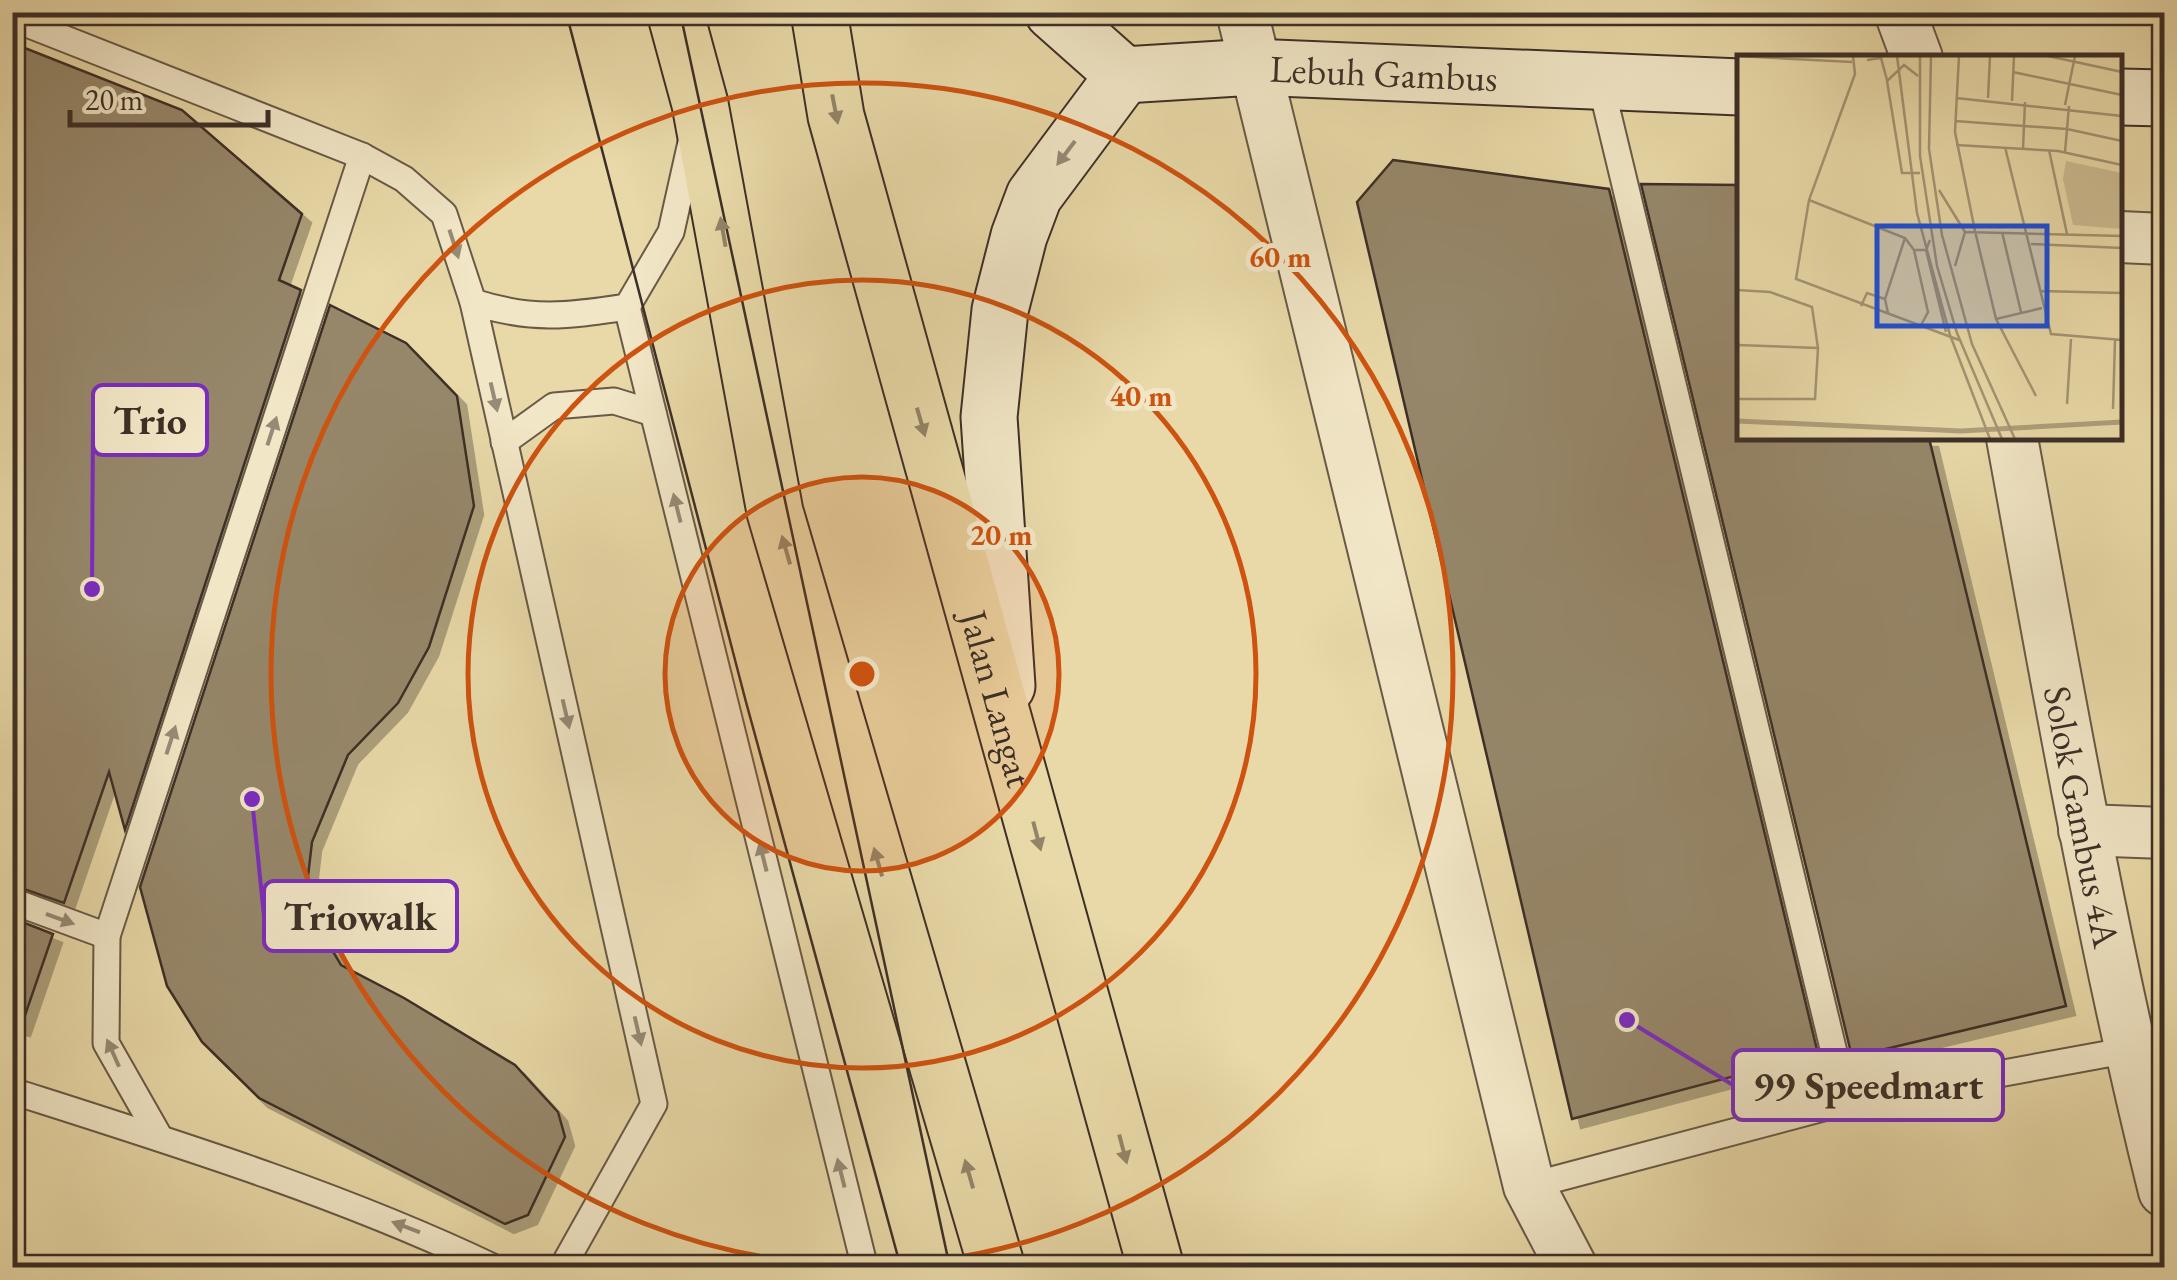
<svg xmlns="http://www.w3.org/2000/svg" width="2177" height="1280" font-family="'EB Garamond',serif">
<style>
.building{fill:#96876a;stroke:#3d2f27;stroke-width:2.5;filter:url(#shadow)}
.lines{fill:none;stroke-linecap:round;stroke-linejoin:round}
.lane-casing{stroke:#685a47;stroke-width:29}
.street-casing{stroke:#685a47;stroke-width:54}
.secondary-casing{stroke:#3d2f27;stroke-width:59}
.highway-casing{stroke:#3d2f27;stroke-width:59}
.lane{stroke:#f1e6c6;stroke-width:25}
.street{stroke:#f1e6c6;stroke-width:50}
.secondary{stroke:#f1e6c6;stroke-width:55}
.highway{stroke:#e9d9a8;stroke-width:55}
.tram{stroke:#3d2f27;stroke-width:2.5}
.oneway{fill:#938468}
.oneway2{fill:#978a76}
.ring{fill:none;stroke:#ce5310;stroke-width:5}
.labels{text-anchor:middle;dominant-baseline:central;stroke-width:10;stroke-linejoin:round;paint-order:stroke}
.street-label{font-size:38px;fill:#3d2f27;stroke:#f1e6c6}
.inset-river{fill:none;stroke:#af9f7c;stroke-width:5}
.inset-road{fill:none;stroke:#a49574;stroke-width:2.5}
.view{fill:#1d4ed8;fill-opacity:0.15;stroke:#1d4ed8;stroke-width:5}
.inset-edge{fill:none;stroke:#3d2f27;stroke-width:5}
.centre{fill:#ce5310;stroke:#f1e6c6;stroke-width:5}
.ring-label{font-size:30px;text-anchor:middle;font-weight:bold;fill:#ce5310;stroke:#f1e6c6;stroke-width:10;stroke-linejoin:round;paint-order:stroke}
.leader{fill:none;stroke:#7b2cbf;stroke-width:4}
.callout-dot{fill:#7b2cbf;stroke:#f1e6c6;stroke-width:4}
.callout{fill:#f1e6c6;stroke:#7b2cbf;stroke-width:4}
.callout-label{font-size:40px;text-anchor:middle;font-weight:bold;fill:#3d2f27}
</style>
<defs>
<filter id="shadow"><feDropShadow dx="9" dy="9" stdDeviation="0" flood-color="#0004"/></filter>
</defs>
<rect width="100%" height="100%" fill="#e9d9a8"/>
<filter id="stains"><feTurbulence type="fractalNoise" baseFrequency=".002" numOctaves="4"/><feColorMatrix values="0 0 0 0 .2 0 0 0 0 .09 0 0 0 0 .02 0 0 0 .5 -.17"/></filter>
<radialGradient id="worn" r=".72"><stop offset=".6" stop-color="#630" stop-opacity="0"/><stop offset="1" stop-color="#630" stop-opacity=".3"/></radialGradient>
<g class="building">
<polygon points="12,43 182,110 302,214 279,280 301,290 125,830 109,772 64,903 12,885"/>
<polygon points="1393,160 1609,189 1818,1054 1572,1119 1357,202"/>
<polygon points="1641,184 1740,185 1740,438 1929,438 2066,1006 1852,1057"/>
<polygon points="330,305 406,343 457,396 474,506 429,647 398,703 348,755 312,842 307,885 319,928 341,965 404,998 515,1065 558,1112 565,1137 528,1215 505,1224 259,1098 202,1042 167,986 140,887"/>
<polygon points="12,918 53,934 21,1027 12,1025"/>
</g>
<g class="lines">
<defs>
<g id="lane">
<path d="M12,18L362,156L404,179L444,214L473,302C533,321 566,316 627,307L671,232L692,138"/>
<polyline points="1600,81 1846,1102"/>
<polyline points="473,302 654,1104 562,1268"/>
<polyline points="627,307 865,1268"/>
<polyline points="504,442 554,406 614,401 653,413"/>
<polyline points="12,901 107,936"/>
<path d="M12,1091C175,1143 340,1194 495,1268"/>
<polyline points="160,1138 106,1043 107,936 362,156"/>
<polyline points="1529,1186 1846,1102 2129,1050"/>
</g>
<g id="street">
<polyline points="1242,12 1529,1186 1572,1268"/>
<polyline points="1900,12 1917,58"/>
<polyline points="2120,237 2164,239"/>
<path id="s1" d="M2012,438C2058,690 2102,942 2164,1191"/>
<polyline points="2084,830 2164,833"/>
</g>
<g id="secondary">
<path id="s2" d="M1053,12L1124,75L1254,67L1740,87"/>
<polyline points="2120,97 2164,98"/>
<polyline points="1007,686 989,417 1000,310 1019,236 1034,196 1124,75"/>
</g>
<g id="highway">
<polyline points="675,12 700,104 775,512 997,1268"/>
<path id="s3" d="M819,12L836,116L1156,1268"/>
</g>
</defs>
<use href="#lane" class="lane-casing"/>
<use href="#street" class="street-casing"/>
<use href="#secondary" class="secondary-casing"/>
<use href="#highway" class="highway-casing"/>
<use href="#lane" class="lane"/>
<use href="#street" class="street"/>
<use href="#secondary" class="secondary"/>
<use href="#highway" class="highway"/>
<g class="tram">
<polyline points="566,12 746,702 901,1268"/>
<polyline points="680,12 950,1268"/>
</g>
</g>
<defs><path id="oneway-solid" d="M-6-.8H1V-3.2L6.5 0L1 3.2V.8H-6Z" transform="scale(2.5)"/></defs>
<g class="oneway">
<use href="#oneway-solid" transform="translate(835 109) rotate(79)"/>
<use href="#oneway-solid" transform="translate(723 232) rotate(-100)"/>
<use href="#oneway-solid" transform="translate(921 422) rotate(74)"/>
<use href="#oneway-solid" transform="translate(786 550) rotate(-106)"/>
<use href="#oneway-solid" transform="translate(1037 836) rotate(75)"/>
<use href="#oneway-solid" transform="translate(878 862) rotate(-106)"/>
<use href="#oneway-solid" transform="translate(1123 1149) rotate(75)"/>
<use href="#oneway-solid" transform="translate(969 1174) rotate(-106)"/>
</g>
<g class="oneway2">
<use href="#oneway-solid" transform="translate(1066 153) rotate(127)"/>
<use href="#oneway-solid" transform="translate(454 244) rotate(72)"/>
<use href="#oneway-solid" transform="translate(494 397) rotate(77)"/>
<use href="#oneway-solid" transform="translate(272 431) rotate(-72)"/>
<use href="#oneway-solid" transform="translate(677 508) rotate(-104)"/>
<use href="#oneway-solid" transform="translate(566 714) rotate(77)"/>
<use href="#oneway-solid" transform="translate(171 740) rotate(-72)"/>
<use href="#oneway-solid" transform="translate(763 857) rotate(-104)"/>
<use href="#oneway-solid" transform="translate(60 919) rotate(20)"/>
<use href="#oneway-solid" transform="translate(638 1031) rotate(77)"/>
<use href="#oneway-solid" transform="translate(113 1053) rotate(-114)"/>
<use href="#oneway-solid" transform="translate(841 1173) rotate(-104)"/>
<use href="#oneway-solid" transform="translate(406 1227) rotate(-159)"/>
</g>
<circle cx="862" cy="674" r="197" fill="#ce5310" fill-opacity=".12"/>
<g class="ring">
<circle cx="862" cy="674" r="197"/>
<circle cx="862" cy="674" r="394"/>
<circle cx="862" cy="674" r="591"/>
</g>
<g class="labels">
<g class="street-label">
<text stroke="none"><textPath href="#s2" startOffset="355">Lebuh Gambus</textPath></text>
<text stroke="none"><textPath href="#s3" startOffset="710">Jalan Langat</textPath></text>
<text stroke="none"><textPath href="#s1" startOffset="385">Solok Gambus 4A</textPath></text>
</g>
</g>
<g transform="translate(1737 55)">
<rect width="385" height="385" fill="#e9d9a8"/>
<path d="M329,106L385,118V174L336,170L326,124Z" fill="#ccbc92"/>
<path class="inset-river" d="M0,366L224,376L385,367"/>
<path class="inset-road" d="M0,1L115,7M116,1L118,19L72,145L59,224L222,285M160,1L180,158L213,280L253,384M183,1V101L200,211L220,278L265,384M194,1L192,94L205,180L235,289L278,384M222,1L218,77L238,176L259,264L299,341M311,1L385,17M130,5L144,3L150,25M276,17L385,40M181,21L167,10L150,26L165,118H183M219,43L385,61M251,43L253,1M275,46L277,1M328,50L338,1M218,66L330,74L385,86M219,90L321,96L385,110M268,92L314,279L385,285M286,94L288,47M312,95L330,179M328,97L332,51M202,135L228,177L385,181M72,145L168,183L177,195H189L193,185M265,177L284,257M294,189L385,193M177,195L191,257L183,272M189,195L209,277M218,211L228,177M0,235L33,237L75,252L81,293L78,344H0M303,236L385,238M124,251L130,238L148,244M151,258L148,244L168,183M259,264L305,253M0,290L81,293M330,349L334,284M376,354L378,285"/>
<path class="view" d="M140,171H310V271H140Z"/>
<rect width="385" height="385" class="inset-edge"/>
</g>
<circle cx="862" cy="674" r="15" class="centre"/>
<g class="ring-label">
<text x="1280" y="267">60 m</text>
<text x="1141" y="406">40 m</text>
<text x="1001" y="545">20 m</text>
</g>
<path class="leader" d="M92 589L93 420M252 799L264 916M1627 1020L1733 1085"/>
<g class="callout-dot">
<circle cx="92" cy="589" r="10"/>
<circle cx="252" cy="799" r="10"/>
<circle cx="1627" cy="1020" r="10"/>
</g>
<g class="callout">
<rect x="93" y="385" width="114" height="70" rx="10"/>
<rect x="264" y="881" width="193" height="70" rx="10"/>
<rect x="1733" y="1050" width="270" height="70" rx="10"/>
</g>
<g class="callout-label">
<text x="150" y="434">Trio</text>
<text x="360" y="930">Triowalk</text>
<text x="1868" y="1099">99 Speedmart</text>
</g>
<rect width="2177" height="1280" fill="none" stroke="#e9d9a8" stroke-width="50"/>
<rect x="15" y="15" width="2147" height="1250" fill="none" stroke="#3d2f27" stroke-width="5"/>
<rect x="25" y="25" width="2127" height="1230" fill="none" stroke="#3d2f27" stroke-width="2.5"/>
<path d="M70 110v15h198v-15" fill="none" stroke="#3d2f27" stroke-width="5"/>
<text x="85" y="110" font-size="30" fill="#3d2f27" stroke="#f1e6c6" stroke-width="8" paint-order="stroke">20 m</text>
<rect width="100%" height="100%" filter="url(#stains)"/>
<rect width="100%" height="100%" fill="url(#worn)"/>
</svg>
